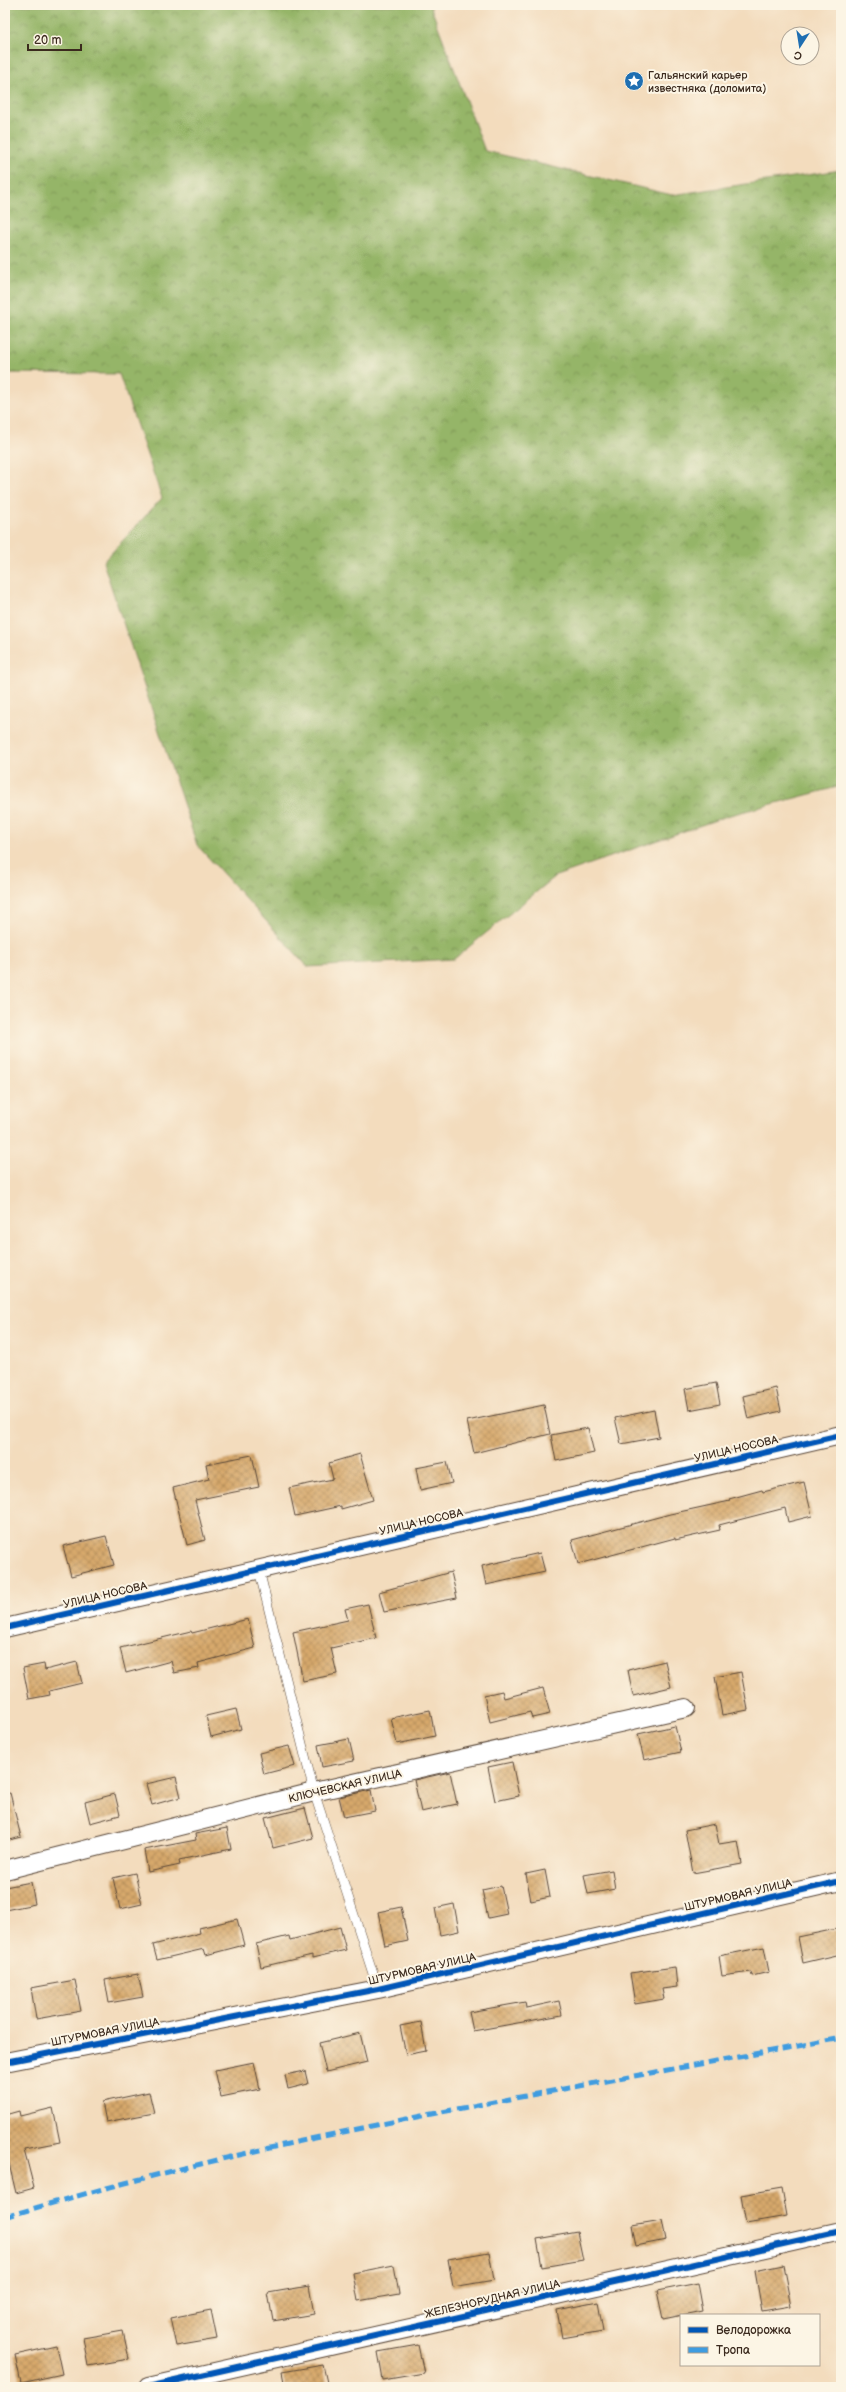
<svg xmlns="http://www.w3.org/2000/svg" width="846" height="2392" font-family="'Balsamiq Sans',sans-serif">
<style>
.forest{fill:url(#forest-crowns);stroke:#687043}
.building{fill:url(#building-cross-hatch)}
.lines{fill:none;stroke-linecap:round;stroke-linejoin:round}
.lane-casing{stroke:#574536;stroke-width:10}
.street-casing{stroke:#574536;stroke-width:20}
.lane{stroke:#fff;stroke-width:9}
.street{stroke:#fff;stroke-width:18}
.quiet{stroke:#3f9ce0;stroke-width:5;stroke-dasharray:10 5;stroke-linecap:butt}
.cycleway-casing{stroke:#fcf5e5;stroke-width:8}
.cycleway{stroke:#0057b8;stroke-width:6}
.labels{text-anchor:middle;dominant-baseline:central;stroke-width:4;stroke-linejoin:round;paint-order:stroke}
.poi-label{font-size:11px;fill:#3b2a1e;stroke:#fcf5e5;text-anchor:start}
.street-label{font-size:11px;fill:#3b2a1e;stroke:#fcf5e5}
</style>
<defs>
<pattern id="forest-crowns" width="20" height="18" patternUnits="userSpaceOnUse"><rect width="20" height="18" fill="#95b568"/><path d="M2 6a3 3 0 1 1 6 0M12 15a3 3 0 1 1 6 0" fill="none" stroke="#7b9355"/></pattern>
<pattern id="building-cross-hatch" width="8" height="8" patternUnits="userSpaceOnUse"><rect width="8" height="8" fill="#d7a96c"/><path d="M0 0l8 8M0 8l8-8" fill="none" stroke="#b08a58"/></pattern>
</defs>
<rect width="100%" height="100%" fill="#fcf5e5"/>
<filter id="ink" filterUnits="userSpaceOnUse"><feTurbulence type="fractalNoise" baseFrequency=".025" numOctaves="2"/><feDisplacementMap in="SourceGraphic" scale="8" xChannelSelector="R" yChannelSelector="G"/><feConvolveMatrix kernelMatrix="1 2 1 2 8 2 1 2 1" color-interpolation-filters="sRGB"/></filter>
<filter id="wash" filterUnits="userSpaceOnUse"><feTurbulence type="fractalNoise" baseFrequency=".012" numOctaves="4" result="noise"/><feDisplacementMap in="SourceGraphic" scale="16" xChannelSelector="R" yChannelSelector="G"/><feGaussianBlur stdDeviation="0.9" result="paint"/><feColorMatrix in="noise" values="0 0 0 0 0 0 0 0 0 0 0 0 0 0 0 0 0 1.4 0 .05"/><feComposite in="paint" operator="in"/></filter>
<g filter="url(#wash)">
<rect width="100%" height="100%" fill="#f3dcbd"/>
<polygon class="forest" points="5,5 430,5 485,151 672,195 841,170 841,786 730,815 556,876 454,959 308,967 197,845 103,562 162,498 119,374 5,373"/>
<g id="blocks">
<g class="building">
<polygon points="716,1383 720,1404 689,1410 685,1389"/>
<polygon points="776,1388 781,1411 748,1419 743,1396"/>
<polygon points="544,1405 550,1434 474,1453 467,1421"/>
<polygon points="654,1410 659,1437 621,1444 615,1418"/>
<polygon points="588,1428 594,1453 556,1461 551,1435"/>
<polygon points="360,1454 373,1500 341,1509 341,1506 295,1516 289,1488 333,1479 329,1463"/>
<polygon points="252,1455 259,1487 195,1500 205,1540 187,1545 173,1488 209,1479 206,1464"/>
<polygon points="447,1462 452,1483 420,1490 416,1468"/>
<polygon points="804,1482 812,1516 788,1522 785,1508 719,1525 720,1530 675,1540 675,1538 578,1564 572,1540 670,1514 730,1501 729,1499 762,1490 763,1492"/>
<polygon points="106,1536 114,1565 71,1576 63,1546"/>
<polygon points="540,1553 545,1572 486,1585 482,1566"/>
<polygon points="451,1572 457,1598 384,1612 379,1592"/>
<polygon points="368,1604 376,1638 331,1648 337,1674 303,1681 293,1632 348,1620 345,1609"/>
<polygon points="248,1619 255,1648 198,1663 199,1668 174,1673 171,1661 126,1673 120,1648 191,1631 192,1633"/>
<polygon points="665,1661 671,1687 633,1696 628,1670"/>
<polygon points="77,1662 82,1683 49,1691 50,1695 29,1699 23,1668 44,1664 45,1670"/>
<polygon points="741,1672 748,1710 722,1715 715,1677"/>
<polygon points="543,1688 550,1714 532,1718 530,1712 490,1722 484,1695 502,1691 504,1698"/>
<polygon points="236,1709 241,1729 211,1737 206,1716"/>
<polygon points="430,1710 435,1736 397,1744 391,1718"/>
<polygon points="675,1726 681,1752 644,1760 638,1734"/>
<polygon points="349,1739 354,1761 322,1767 318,1745"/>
<polygon points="289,1746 295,1766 264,1774 259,1753"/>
<polygon points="512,1762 519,1796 495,1801 488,1767"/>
<polygon points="450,1772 457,1804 421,1812 414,1780"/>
<polygon points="176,1777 181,1797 152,1805 146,1784"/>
<polygon points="371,1790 375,1811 344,1817 339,1797"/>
<polygon points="10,1793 21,1837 5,1841 5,1794"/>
<polygon points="115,1794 120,1815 90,1823 85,1802"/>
<polygon points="305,1808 313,1838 273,1848 265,1818"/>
<polygon points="715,1824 719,1844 738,1841 742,1864 693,1873 685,1830"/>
<polygon points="227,1828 231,1849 179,1860 180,1865 148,1872 144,1850 196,1840 195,1834"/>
<polygon points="545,1870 550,1897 531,1901 526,1874"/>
<polygon points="612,1870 615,1889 588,1894 584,1875"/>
<polygon points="135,1873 142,1904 120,1909 113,1878"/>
<polygon points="31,1882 35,1904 5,1910 5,1887"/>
<polygon points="501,1886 507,1914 488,1918 482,1890"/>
<polygon points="454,1904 459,1931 440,1935 435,1908"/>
<polygon points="401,1907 408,1941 385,1946 378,1912"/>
<polygon points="237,1919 244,1945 206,1955 204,1949 157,1960 153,1945 200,1933 199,1928"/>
<polygon points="340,1927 346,1950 312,1958 312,1955 261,1967 256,1944 289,1936 290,1940"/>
<polygon points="841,1928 841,1954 803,1963 798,1937"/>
<polygon points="764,1947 769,1972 752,1976 751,1972 722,1976 719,1956"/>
<polygon points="675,1967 677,1987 662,1989 664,1999 635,2004 630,1973"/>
<polygon points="138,1974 143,1997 109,2003 105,1980"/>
<polygon points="75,1980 81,2011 36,2019 31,1988"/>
<polygon points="559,2001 562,2015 473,2031 469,2012 525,2002 526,2008"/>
<polygon points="421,2022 426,2051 406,2055 400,2026"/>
<polygon points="360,2033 367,2062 326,2072 319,2043"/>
<polygon points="254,2062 260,2089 221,2097 215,2070"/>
<polygon points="305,2071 308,2084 288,2089 285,2075"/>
<polygon points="149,2092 154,2113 106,2122 102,2102"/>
<polygon points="53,2108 60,2142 24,2149 34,2188 16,2193 5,2147 5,2115 19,2111 20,2116"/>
<polygon points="782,2188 787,2216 746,2223 741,2195"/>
<polygon points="662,2220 666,2240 636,2246 632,2225"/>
<polygon points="577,2232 583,2260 542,2267 537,2239"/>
<polygon points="489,2252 494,2280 453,2287 448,2259"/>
<polygon points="394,2265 399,2294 358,2301 353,2273"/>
<polygon points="783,2265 791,2306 762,2311 755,2271"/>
<polygon points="698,2283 703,2311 663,2319 657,2291"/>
<polygon points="309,2286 314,2314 273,2321 268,2293"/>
<polygon points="598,2302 603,2331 562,2338 557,2310"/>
<polygon points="211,2310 217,2339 176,2346 170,2318"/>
<polygon points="123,2331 129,2359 88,2366 83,2338"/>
<polygon points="418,2345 424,2373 383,2380 378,2352"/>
<polygon points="56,2346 62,2374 21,2383 15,2355"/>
<polygon points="323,2365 328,2387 285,2387 282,2372"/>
</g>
</g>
</g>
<g filter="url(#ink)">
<use href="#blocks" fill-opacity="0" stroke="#574536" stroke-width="1"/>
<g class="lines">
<defs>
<polyline id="lane" points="259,1570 314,1792 378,1989"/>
<g id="street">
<polyline points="5,1628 841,1435"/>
<polyline points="5,1870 314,1792 686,1708"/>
<polyline points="5,2062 378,1989 841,1881"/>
<polyline points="148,2387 841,2231"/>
</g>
</defs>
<use href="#lane" class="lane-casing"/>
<use href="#street" class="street-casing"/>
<use href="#lane" class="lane"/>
<use href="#street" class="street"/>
<path class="quiet" d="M5,2217C278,2134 561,2091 841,2038"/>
<defs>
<g id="cycleway">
<polyline points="5,1628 841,1435"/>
<polyline points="5,2062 378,1989 841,1881"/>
<polyline points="148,2387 841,2231"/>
</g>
</defs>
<use href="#cycleway" class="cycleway-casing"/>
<use href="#cycleway" class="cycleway"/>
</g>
</g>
<defs>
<symbol id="sight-disc" viewBox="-11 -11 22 22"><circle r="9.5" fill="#1f6fb2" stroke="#fcf5e5"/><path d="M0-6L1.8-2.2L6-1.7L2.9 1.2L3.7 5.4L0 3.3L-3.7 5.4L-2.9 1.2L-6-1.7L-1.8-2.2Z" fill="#fff"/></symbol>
</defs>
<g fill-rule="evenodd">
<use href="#sight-disc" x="623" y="70" width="22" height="22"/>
</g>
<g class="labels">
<g class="poi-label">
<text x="648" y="75">Гальянский карьер<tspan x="648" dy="13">известняка (доломита)</tspan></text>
</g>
<g class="street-label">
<text transform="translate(736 1449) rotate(-13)">УЛИЦА НОСОВА</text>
<text transform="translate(421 1522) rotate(-13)">УЛИЦА НОСОВА</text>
<text transform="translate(105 1595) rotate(-13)">УЛИЦА НОСОВА</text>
<text transform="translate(345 1786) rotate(-13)">КЛЮЧЕВСКАЯ УЛИЦА</text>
<text transform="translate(738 1895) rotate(-13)">ШТУРМОВАЯ УЛИЦА</text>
<text transform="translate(422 1969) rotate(-13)">ШТУРМОВАЯ УЛИЦА</text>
<text transform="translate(105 2032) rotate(-11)">ШТУРМОВАЯ УЛИЦА</text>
<text transform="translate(492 2299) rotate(-13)">ЖЕЛЕЗНОРУДНАЯ УЛИЦА</text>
</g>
</g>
<rect width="846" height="2392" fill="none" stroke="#fcf5e5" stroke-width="20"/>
<rect x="680" y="2314" width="140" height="52" fill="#fcf5e5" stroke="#afa495"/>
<rect x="688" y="2327" width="20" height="6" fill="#0057b8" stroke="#afa495"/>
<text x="716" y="2334" font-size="12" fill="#3b2a1e">Велодорожка</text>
<rect x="688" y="2347" width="20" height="6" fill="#3f9ce0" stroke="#afa495"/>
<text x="716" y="2354" font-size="12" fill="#3b2a1e">Тропа</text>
<g transform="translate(800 46) rotate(192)"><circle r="19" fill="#fcf5e5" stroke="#afa495"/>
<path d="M0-3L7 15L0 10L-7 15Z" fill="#1f6fb2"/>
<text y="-6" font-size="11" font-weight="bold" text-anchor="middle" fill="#3b2a1e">С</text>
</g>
<path d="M28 44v6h53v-6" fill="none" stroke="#3b2a1e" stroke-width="2"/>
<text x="34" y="44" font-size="12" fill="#3b2a1e" stroke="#fcf5e5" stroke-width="3" paint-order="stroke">20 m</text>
</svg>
